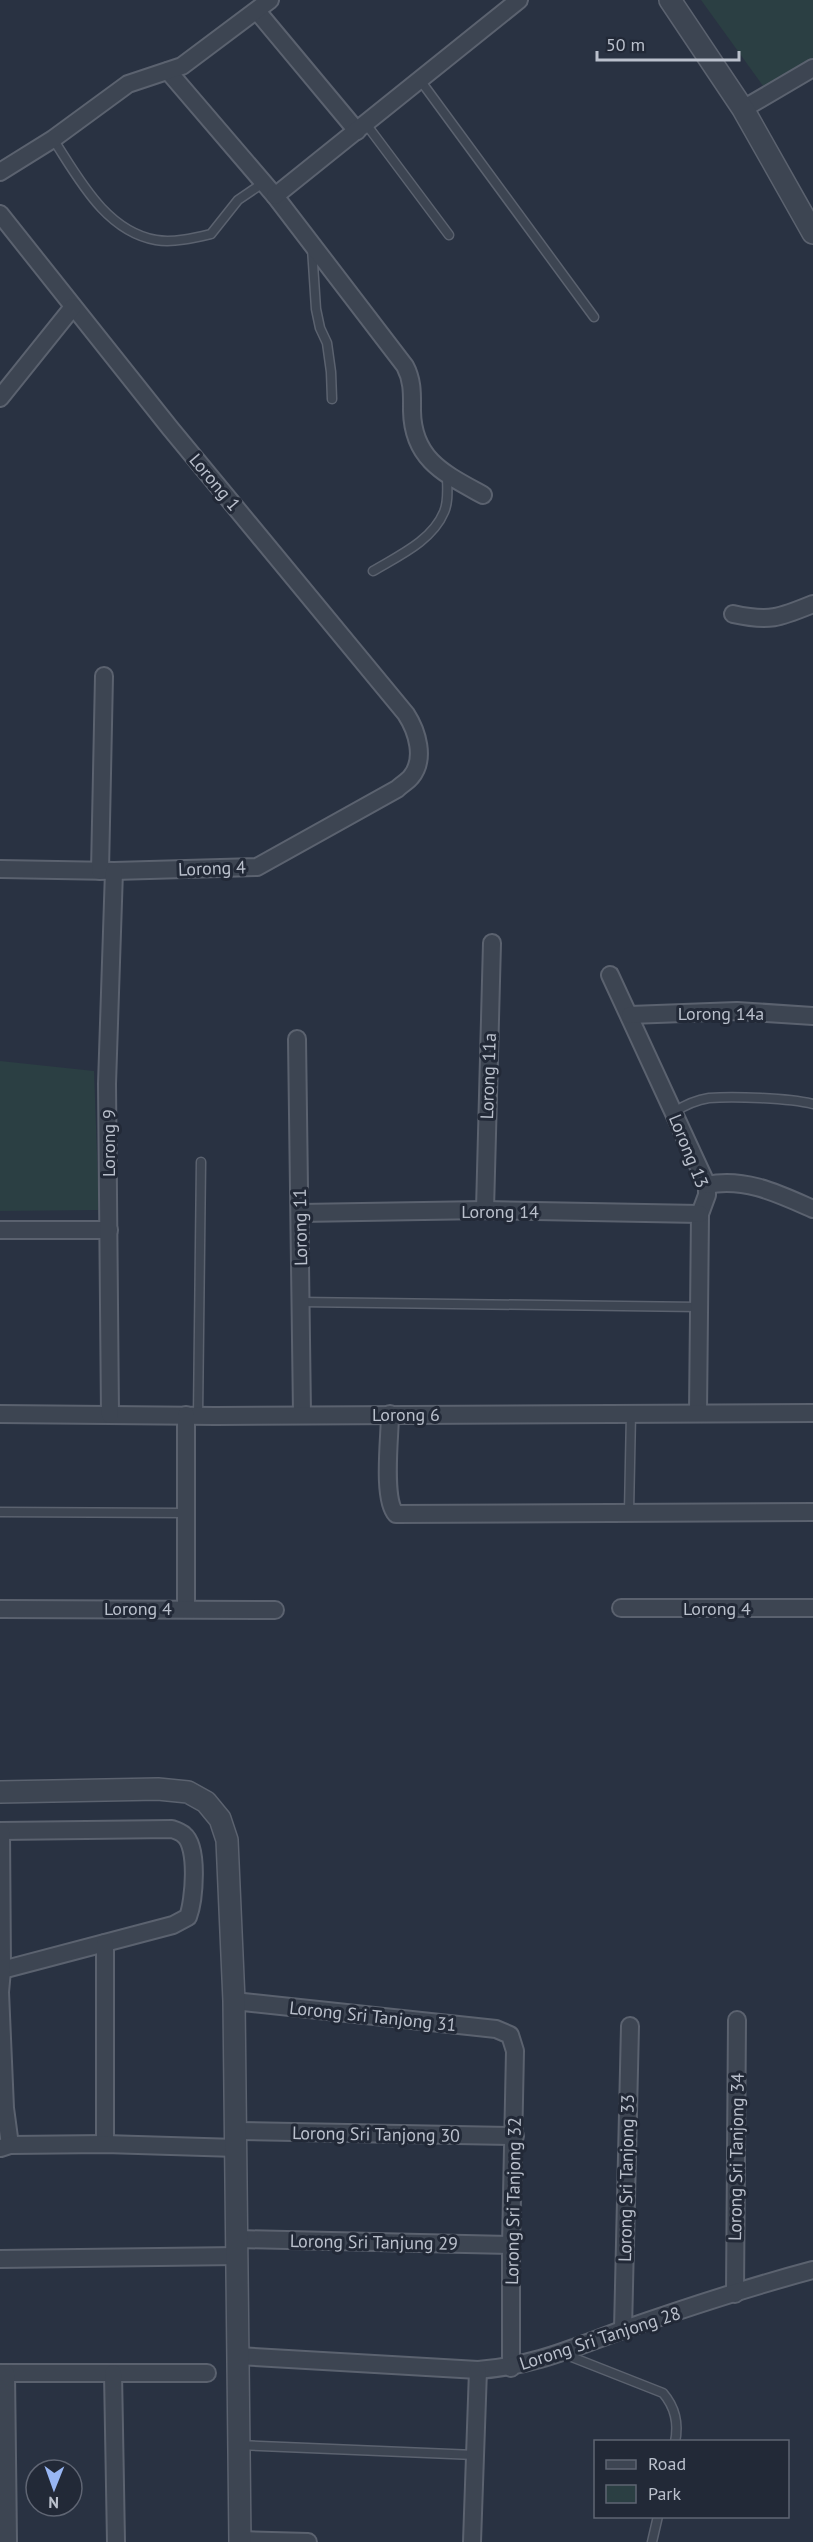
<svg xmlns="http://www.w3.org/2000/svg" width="813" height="2542" font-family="'PT Sans',sans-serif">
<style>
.green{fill:#2b3f43}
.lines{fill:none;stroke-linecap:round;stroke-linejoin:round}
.service-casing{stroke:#5b626f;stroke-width:11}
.minor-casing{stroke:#5b626f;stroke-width:20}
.tertiary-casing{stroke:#5b626f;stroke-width:24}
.service{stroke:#3d4552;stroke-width:8}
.minor{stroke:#3d4552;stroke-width:16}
.tertiary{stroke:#3d4552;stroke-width:21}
.labels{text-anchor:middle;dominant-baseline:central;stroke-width:6;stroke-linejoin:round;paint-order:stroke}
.street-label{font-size:18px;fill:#bac0cc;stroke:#222937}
</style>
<rect width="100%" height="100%" fill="#293242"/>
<g class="green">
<polygon points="701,0 813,0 813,62 766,90"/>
<polygon points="0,1061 94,1071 99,1210 0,1211"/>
</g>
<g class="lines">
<defs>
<g id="service">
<polyline points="420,80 594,317"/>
<polyline points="366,124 449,235"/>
<path d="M53,139C78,177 105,231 156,240C173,243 194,238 211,234L238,200L263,183"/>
<polyline points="312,248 316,309 320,328 327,343 331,372 332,399"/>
<path d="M373,571C398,556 432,541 444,512C449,501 447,487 447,475"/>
<path d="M674,1112C685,1105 696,1100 709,1098C733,1096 789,1098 813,1104"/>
<polyline points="301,1302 699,1307"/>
<polyline points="198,1416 201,1162"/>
<polyline points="0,1512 186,1513"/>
<polyline points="629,1512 631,1413"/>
<path d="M564,2354L663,2393C675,2407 679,2423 675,2442"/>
<polyline points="238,2445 475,2455"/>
<polyline points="652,2542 658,2516"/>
</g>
<g id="minor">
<polyline points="257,11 357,131"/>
<path d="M168,71L275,196L405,366C413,381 412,395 412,411C413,460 445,474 483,495"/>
<polyline points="743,109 813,68"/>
<polyline points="0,172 53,139 128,84 182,66 270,0"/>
<polyline points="275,196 519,0"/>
<path d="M0,214L170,428L406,714C417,731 426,759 411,777C408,781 401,785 397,789L257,867L114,871L0,869"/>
<polyline points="0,398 73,307"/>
<path d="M733,614C769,622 779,618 813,604"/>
<polyline points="100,871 104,676"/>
<polyline points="610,975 707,1185 707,1195 700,1214 698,1412"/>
<polyline points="630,1015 737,1011 813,1016"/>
<polyline points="297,1039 302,1414"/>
<path d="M707,1185C745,1177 779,1194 813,1209"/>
<polyline points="485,1210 492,943"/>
<polyline points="300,1213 485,1210 700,1214"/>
<polyline points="0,1230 109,1230"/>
<polyline points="0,1414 215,1416 813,1413"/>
<path d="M390,1414C390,1436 382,1499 396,1514L813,1512"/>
<polyline points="110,1415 107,1084 114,871"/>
<polyline points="186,1415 186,1608"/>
<polyline points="621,1608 813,1608"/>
<polyline points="0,1609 275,1610"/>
<path d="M0,1831L172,1829C175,1830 181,1832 184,1835C199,1847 194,1901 188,1917L173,1925L2,1970"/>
<polyline points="1,1831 2,1970 0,1992 5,2108 10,2145"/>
<polyline points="234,2001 496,2029 510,2035 515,2051 511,2245 511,2368"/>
<polyline points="237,2131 515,2136"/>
<polyline points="105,2144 105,1943"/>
<polyline points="1,2148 10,2145 105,2144 237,2148"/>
<polyline points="238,2239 511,2245"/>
<polyline points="0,2259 238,2256"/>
<polyline points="735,2294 737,2020"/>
<polyline points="623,2330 630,2026"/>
<path d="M238,2356L478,2370C534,2366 570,2349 622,2330C685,2308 749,2287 813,2270"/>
<polyline points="0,2373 207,2373"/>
<polyline points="6,2373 8,2542"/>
<polyline points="113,2373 116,2542"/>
<polyline points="240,2540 308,2542"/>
<polyline points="472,2542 478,2370"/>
</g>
<g id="tertiary">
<polyline points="670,0 743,109 813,233"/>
<polyline points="0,1792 158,1789 188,1792 206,1802 220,1819 227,1840 234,2001 240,2542"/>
</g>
</defs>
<use href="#service" class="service-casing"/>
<use href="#minor" class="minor-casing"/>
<use href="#tertiary" class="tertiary-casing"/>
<use href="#service" class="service"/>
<use href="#minor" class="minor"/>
<use href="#tertiary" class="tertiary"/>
</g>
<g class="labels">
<g class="street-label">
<text transform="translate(215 482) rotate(50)">Lorong 1</text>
<text transform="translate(212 868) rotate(-2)">Lorong 4</text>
<text x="721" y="1013">Lorong 14a</text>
<text transform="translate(488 1076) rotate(-88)">Lorong 11a</text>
<text transform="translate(108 1143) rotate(-90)">Lorong 9</text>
<text transform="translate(689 1151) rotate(68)">Lorong 13</text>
<text x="500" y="1211">Lorong 14</text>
<text transform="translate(300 1227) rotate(-91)">Lorong 11</text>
<text x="406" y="1414">Lorong 6</text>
<text x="138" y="1608">Lorong 4</text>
<text x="717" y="1608">Lorong 4</text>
<text transform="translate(373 2016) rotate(6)">Lorong Sri Tanjong 31</text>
<text transform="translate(376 2134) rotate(1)">Lorong Sri Tanjong 30</text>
<text transform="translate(736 2157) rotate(-89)">Lorong Sri Tanjong 34</text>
<text transform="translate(626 2178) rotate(-89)">Lorong Sri Tanjong 33</text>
<text transform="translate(513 2201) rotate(-89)">Lorong Sri Tanjong 32</text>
<text transform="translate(374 2242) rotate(1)">Lorong Sri Tanjung 29</text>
<text transform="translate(600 2338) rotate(-18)">Lorong Sri Tanjong 28</text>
</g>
</g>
<rect x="594" y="2440" width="195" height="78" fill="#222937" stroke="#5f6573" stroke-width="1.5"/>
<rect x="606" y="2460" width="30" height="9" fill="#3d4552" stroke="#5f6573" stroke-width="1.5"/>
<text x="648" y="2470" font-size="18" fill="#bac0cc">Road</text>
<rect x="606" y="2485" width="30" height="18" fill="#2b3f43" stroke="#5f6573" stroke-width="1.5"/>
<text x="648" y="2500" font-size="18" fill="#bac0cc">Park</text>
<g transform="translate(54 2488) rotate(181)"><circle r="28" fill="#222937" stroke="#5f6573" stroke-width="1.5"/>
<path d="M0-4.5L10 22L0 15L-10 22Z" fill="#98b6f3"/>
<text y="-9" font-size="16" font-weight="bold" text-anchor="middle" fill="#bac0cc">N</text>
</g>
<path d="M597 51v9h142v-9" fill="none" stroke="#bac0cc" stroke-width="3"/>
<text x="606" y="51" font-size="18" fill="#bac0cc" stroke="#222937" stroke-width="4.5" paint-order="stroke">50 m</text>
</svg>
